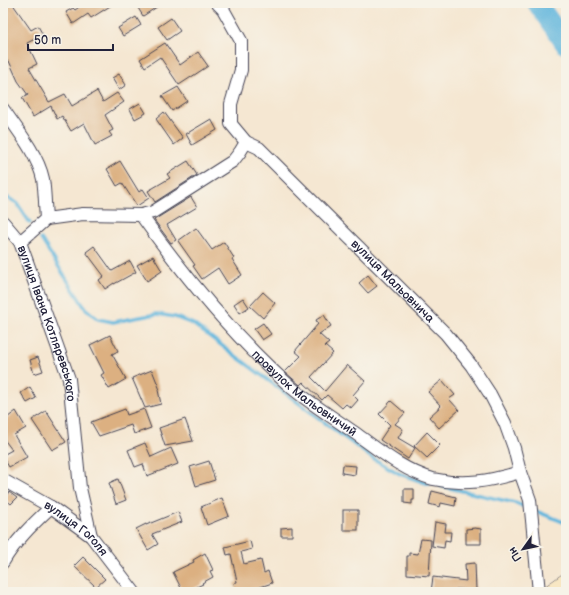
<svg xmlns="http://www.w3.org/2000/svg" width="569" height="595" font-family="'Balsamiq Sans',sans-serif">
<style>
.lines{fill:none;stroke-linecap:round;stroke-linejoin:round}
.stream{stroke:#61b6dd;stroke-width:3.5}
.river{stroke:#61b6dd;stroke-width:20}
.building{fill:#dcb081}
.street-casing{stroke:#424052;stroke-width:14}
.secondary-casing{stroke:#424052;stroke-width:18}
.street{stroke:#fff;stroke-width:12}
.secondary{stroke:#f8e7c3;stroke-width:17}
.labels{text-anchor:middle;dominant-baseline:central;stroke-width:4;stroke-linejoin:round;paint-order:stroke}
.street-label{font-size:12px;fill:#22223b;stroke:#f7f3e8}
</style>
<rect width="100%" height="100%" fill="#f7f3e8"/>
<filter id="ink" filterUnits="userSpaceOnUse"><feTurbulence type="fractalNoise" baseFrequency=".025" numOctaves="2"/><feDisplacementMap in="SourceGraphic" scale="8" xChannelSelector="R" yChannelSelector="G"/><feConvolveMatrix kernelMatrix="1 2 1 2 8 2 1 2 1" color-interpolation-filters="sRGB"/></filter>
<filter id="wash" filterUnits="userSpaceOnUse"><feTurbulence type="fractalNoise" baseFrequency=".012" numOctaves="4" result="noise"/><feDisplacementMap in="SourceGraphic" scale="16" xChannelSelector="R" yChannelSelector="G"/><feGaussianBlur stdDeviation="0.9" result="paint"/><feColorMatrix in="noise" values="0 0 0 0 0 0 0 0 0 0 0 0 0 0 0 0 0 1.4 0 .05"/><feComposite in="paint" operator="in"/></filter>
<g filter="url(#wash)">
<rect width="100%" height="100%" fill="#f5e7d2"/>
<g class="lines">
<g class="stream">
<polyline points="3,195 17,203 30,223"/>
<polyline points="41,239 85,308 98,319 113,322 157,314 175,317 193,324 372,458 400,474 429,484"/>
<polyline points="441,486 515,503 528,508"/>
<polyline points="533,510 566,523"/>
</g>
<polyline class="river" points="537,3 566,45"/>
</g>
<g id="blocks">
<g class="building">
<polygon points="3,3 12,3 31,30 38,26 43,35 27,43 37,64 29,68 49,102 65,94 72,106 97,91 103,102 117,93 124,102 105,115 113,130 109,132 112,136 95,145 84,123 71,131 62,116 57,119 51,106 33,117 22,98 28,95 18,81 9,61 3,64"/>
<polygon points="85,3 115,3 91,18 88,14 73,24 66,12 73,8 75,10"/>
<polygon points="135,3 163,3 143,16"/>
<polygon points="136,17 141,25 123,36 118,28"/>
<polygon points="171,18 180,31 167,40 158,27"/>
<polygon points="165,43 180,65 198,52 208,66 179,85 160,57 145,67 140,59"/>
<polygon points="119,74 126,85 119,90 112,78"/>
<polygon points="178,87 187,101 172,111 162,96"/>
<polygon points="140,103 146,113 135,119 130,109"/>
<polygon points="164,112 183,138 174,145 156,119"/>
<polygon points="211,119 217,130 192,145 186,134"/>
<polygon points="120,161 139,192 143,189 149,198 137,206 122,183 117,186 107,169"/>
<polygon points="188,161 197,175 155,202 148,191 170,178 167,174"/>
<polygon points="191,197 197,207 167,225 176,240 171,243 154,220"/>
<polygon points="196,228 212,250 224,242 234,258 232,259 242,275 228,284 218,268 202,279 193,266 195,265 178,241"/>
<polygon points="94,246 112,271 130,261 136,272 114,284 114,283 105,289 99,280 104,276 86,252"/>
<polygon points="153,256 162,271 147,281 137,265"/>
<polygon points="368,275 377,286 368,293 359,283"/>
<polygon points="263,292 275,303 263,318 250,306"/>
<polygon points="243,298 249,307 240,313 234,304"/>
<polygon points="324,315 331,326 319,334 329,343 325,346 333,353 311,377 325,391 347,365 365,381 353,395 358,400 351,408 346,404 342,408 327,395 322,400 303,382 300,385 285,372 301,356 295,351 318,324 316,320"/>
<polygon points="263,323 271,334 262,340 254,329"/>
<polygon points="110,335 118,351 112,354 126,379 109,389 101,375 104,373 90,345"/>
<polygon points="38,357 43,371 34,374 30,360"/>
<polygon points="152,370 160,390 158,390 161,404 145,408 132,378"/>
<polygon points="442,380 455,395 449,399 459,410 439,428 429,417 441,406 428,392"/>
<polygon points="30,387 36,398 27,403 21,393"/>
<polygon points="391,401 405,413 395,424 403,429 398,438 415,448 408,459 380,440 390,425 379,414"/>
<polygon points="125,409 127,415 144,409 151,428 134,434 131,425 99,436 91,422"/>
<polygon points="16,411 26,428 14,435 27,457 9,467 3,457 3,455 12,450 3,438 3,421"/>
<polygon points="46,411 66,442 52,450 32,420"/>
<polygon points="185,419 193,441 165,446 159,428"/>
<polygon points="427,432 440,445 427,458 414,446"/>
<polygon points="145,443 151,457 171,448 178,464 147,476 143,464 135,467 128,450"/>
<polygon points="209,461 215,480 196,486 190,467"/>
<polygon points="343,465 356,466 355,475 342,473"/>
<polygon points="118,479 126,500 116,504 109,483"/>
<polygon points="404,489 414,489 414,500 412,500 412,504 404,503"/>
<polygon points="432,491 456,497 455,506 441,503 440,507 429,504"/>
<polygon points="9,492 17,498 11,504 4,498"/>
<polygon points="222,498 229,516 207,525 201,507"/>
<rect x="343" y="510" width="15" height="20"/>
<polygon points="178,512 182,522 152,534 158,544 148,550 136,529 146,524 146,525"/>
<polygon points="435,522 446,524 445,532 451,532 450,541 445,540 444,548 432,546"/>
<polygon points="292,527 292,536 281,536 281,528"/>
<polygon points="475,528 481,529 481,544 466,544 466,529"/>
<polygon points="421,539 431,540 429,576 407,574 407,556 409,556 409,553 418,554"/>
<polygon points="250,541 252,549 241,552 244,564 261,560 264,573 268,571 272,583 246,592 236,592 234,583 237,582 231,554 227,555 225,547"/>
<polygon points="205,553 213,570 210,571 213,577 202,583 203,584 186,592 183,592 173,572 194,562 193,560"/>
<polygon points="83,557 105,579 96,587 74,566"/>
<polygon points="475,563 476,590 456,589 456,592 431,592 433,577 466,581 465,564"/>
</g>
</g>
</g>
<g filter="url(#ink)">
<use href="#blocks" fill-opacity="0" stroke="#424052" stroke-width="1"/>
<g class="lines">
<defs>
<g id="street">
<path id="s1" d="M217,3L223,9L241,41V70L231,104V124L246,142L259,148L446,334L471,365L490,394L505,423L514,448L520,472L530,500L539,592"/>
<path id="s2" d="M3,109C17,129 38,155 43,179C45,192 45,206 46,219L20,242L69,379L80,488L91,536"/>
<path id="s3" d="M141,215C185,277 234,337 292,388C311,404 334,418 355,433C380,451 404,471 433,479C464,486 490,481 520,472"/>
<polyline points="46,219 83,214 141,215 153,212 233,161 240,152 246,142"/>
<polyline points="3,222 20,242"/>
<path id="s4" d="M3,480L51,507L91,536L134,592"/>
<path d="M3,562C15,541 33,524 51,507"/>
</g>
<polyline id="secondary" points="552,592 566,582"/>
</defs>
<use href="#street" class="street-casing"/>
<use href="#secondary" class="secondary-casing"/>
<use href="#street" class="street"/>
<use href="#secondary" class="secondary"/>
</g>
</g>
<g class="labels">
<g class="street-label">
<text stroke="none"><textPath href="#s1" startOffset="356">вулиця Мальовнича</textPath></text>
<text stroke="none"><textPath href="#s2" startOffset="242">вулиця Івана Котляревського</textPath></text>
<text stroke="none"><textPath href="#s3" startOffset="243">провулок Мальовничий</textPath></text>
<text stroke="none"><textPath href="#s4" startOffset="88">вулиця Гоголя</textPath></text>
</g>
</g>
<rect width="569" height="595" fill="none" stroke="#f7f3e8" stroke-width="16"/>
<g transform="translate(523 549) rotate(237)" stroke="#f7f3e8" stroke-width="3" paint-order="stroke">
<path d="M0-3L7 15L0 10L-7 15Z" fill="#22223b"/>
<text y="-6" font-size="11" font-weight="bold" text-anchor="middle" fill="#22223b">Пн</text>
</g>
<path d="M28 44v6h85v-6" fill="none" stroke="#22223b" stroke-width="2"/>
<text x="34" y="44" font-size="12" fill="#22223b" stroke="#f7f3e8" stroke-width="3" paint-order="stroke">50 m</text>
</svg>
